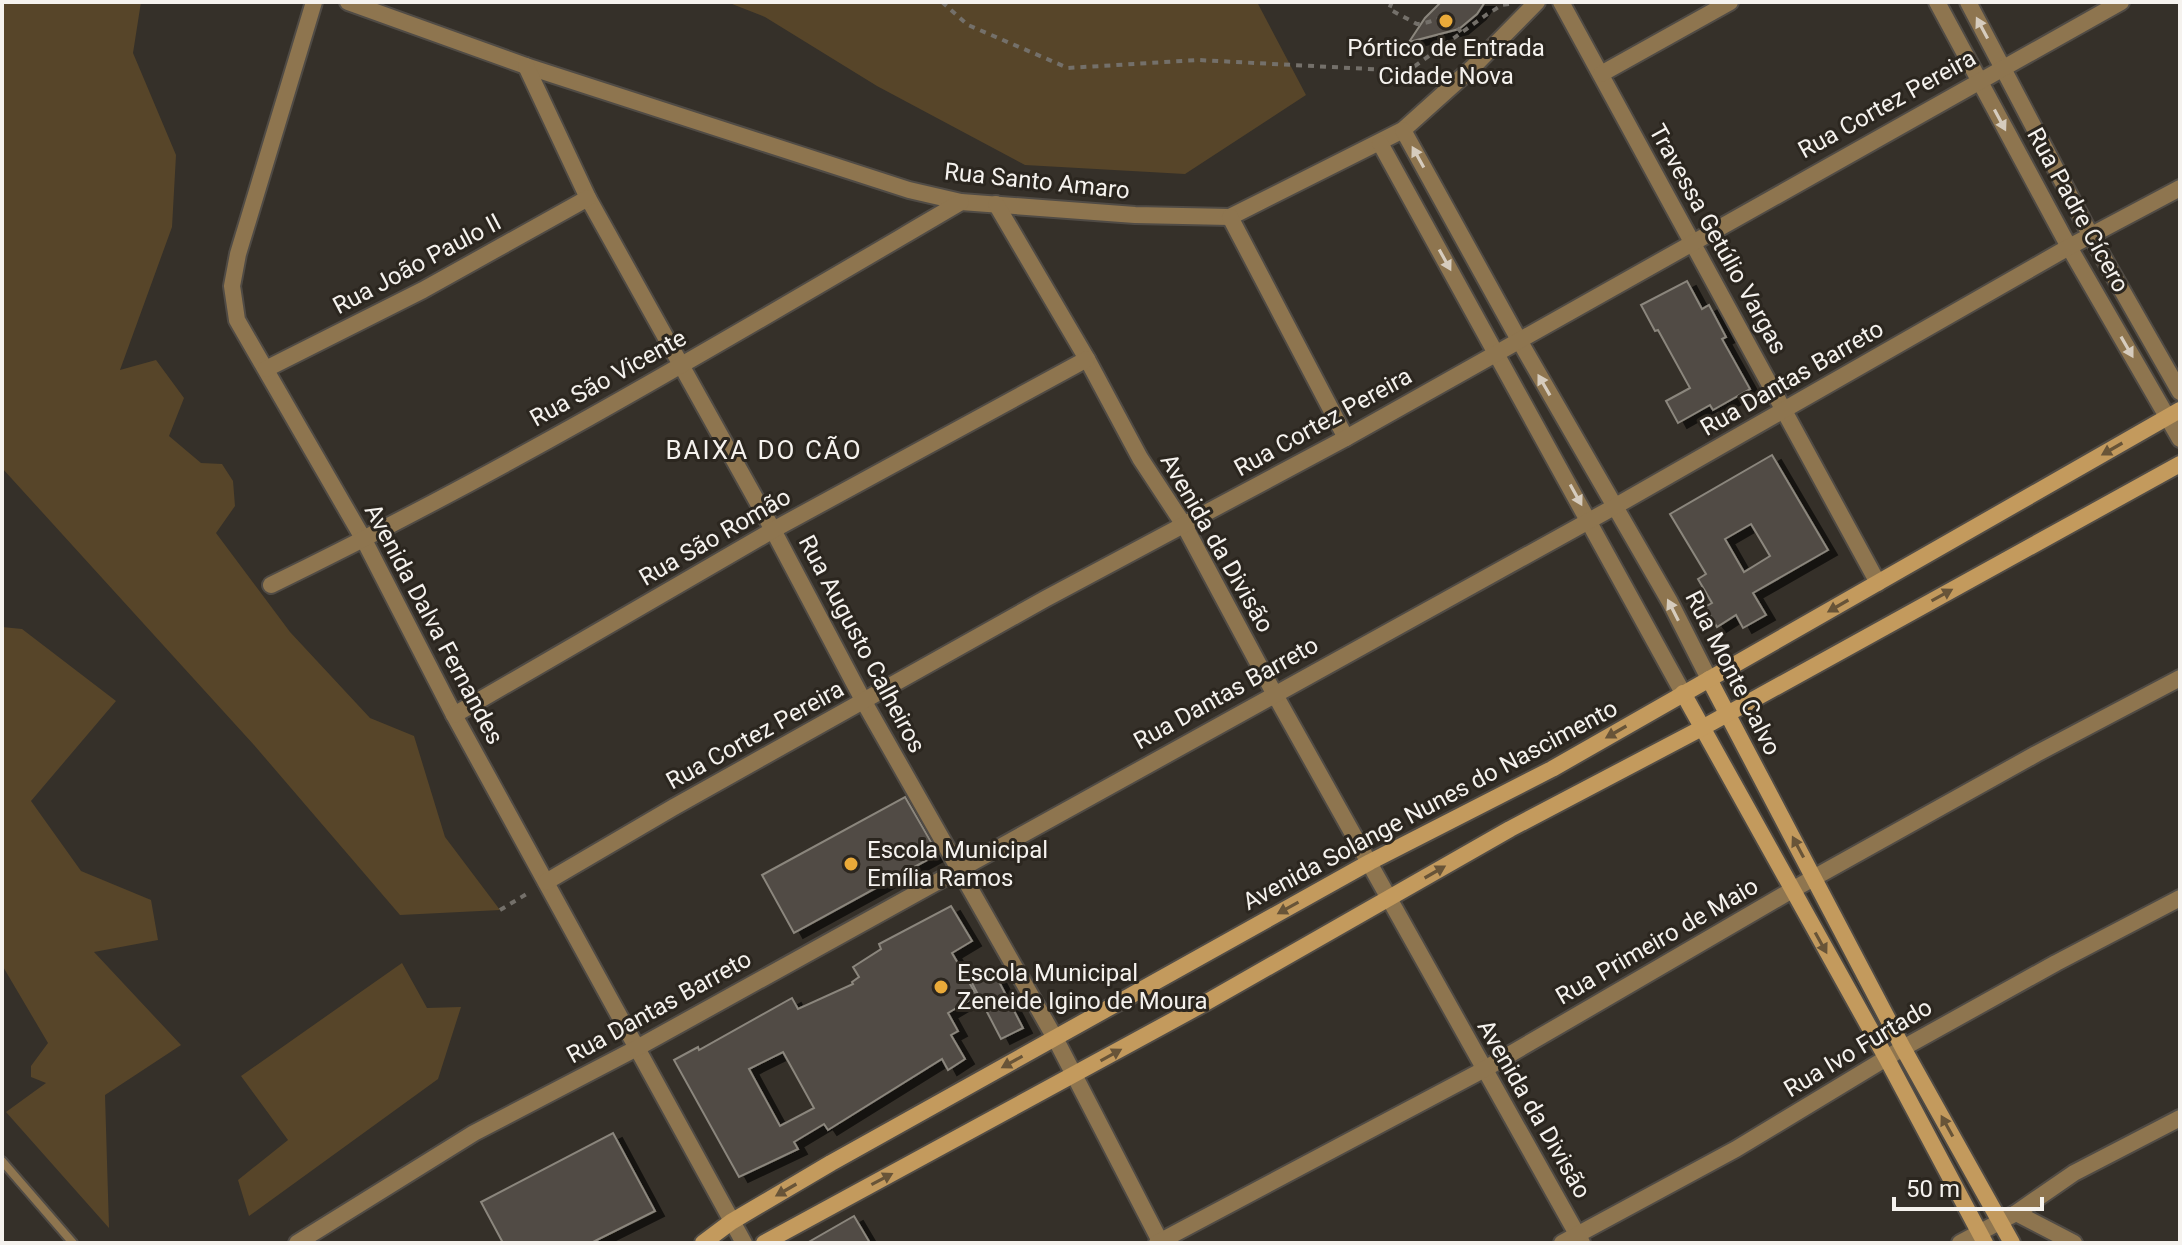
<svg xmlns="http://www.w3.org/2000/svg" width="2182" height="1245" font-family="Roboto,sans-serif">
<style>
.green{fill:#574529}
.building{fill:#514c45;stroke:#8b867d;stroke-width:2;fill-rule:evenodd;filter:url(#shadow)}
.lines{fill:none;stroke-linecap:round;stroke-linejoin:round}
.service-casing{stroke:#504b45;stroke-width:12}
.minor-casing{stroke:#504b45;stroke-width:20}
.secondary-casing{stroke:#504b45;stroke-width:20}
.path{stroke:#74706a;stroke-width:4;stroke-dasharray:6 6;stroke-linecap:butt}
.service{stroke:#8e754f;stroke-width:8}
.minor{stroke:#8e754f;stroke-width:16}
.secondary{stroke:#c39a5d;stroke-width:16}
.oneway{fill:#d6ccbe}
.oneway2{fill:#685438}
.poi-dot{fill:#eaaa39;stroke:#2b261f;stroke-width:3}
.labels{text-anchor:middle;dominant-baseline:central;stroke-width:6;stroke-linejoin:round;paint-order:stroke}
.poi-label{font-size:24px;fill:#f5f2ee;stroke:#2b261f;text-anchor:start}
.street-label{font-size:24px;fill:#f5f2ee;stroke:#2b261f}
.neighbourhood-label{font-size:26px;letter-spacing:2px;fill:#f5f2ee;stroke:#2b261f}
</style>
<defs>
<filter id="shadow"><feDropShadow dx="9" dy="5" stdDeviation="0" flood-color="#0009"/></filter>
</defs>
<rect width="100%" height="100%" fill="#353029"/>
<g class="green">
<polygon points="2,2 141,2 133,53 176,155 172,227 120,370 156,360 184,398 169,436 201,463 222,464 233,481 235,506 216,533 290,632 370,718 414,736 445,837 500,910 400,915 254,745 2,468"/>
<polygon points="727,2 1257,2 1306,95 1185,174 1025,165 877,86 765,17"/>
<polygon points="2,627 22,629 116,701 31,801 81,871 151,900 158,940 94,952 181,1045 105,1095 109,1228 6,1112 46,1083 31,1077 31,1066 48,1043 2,965"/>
<polygon points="402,963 427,1008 461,1007 438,1079 249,1216 238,1180 288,1140 241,1076"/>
</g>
<g class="building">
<polygon points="1441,2 1485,2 1477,14 1459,29 1409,42 1425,18"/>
<polygon points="1687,281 1702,309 1709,305 1726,337 1722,339 1750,389 1713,410 1710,405 1678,423 1666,401 1690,388 1658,330 1655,331 1641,305"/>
<path d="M1772,455L1828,550L1753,593L1766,615L1743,628L1736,615L1717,627L1705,607L1712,603L1698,579L1706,574L1670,514ZM1751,524L1770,556L1744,572L1725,539Z"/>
<polygon points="905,797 938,854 794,933 762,875"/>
<path d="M951,906L972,941L952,953L977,996L948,1013L958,1031L951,1035L965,1059L948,1070L942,1059L828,1130L824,1124L794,1142L798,1149L739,1177L674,1060L698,1047L699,1050L792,998L798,1009L853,984L852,982L859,977L853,967L881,949L879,944ZM783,1052L814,1108L780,1126L749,1069Z"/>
<polygon points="994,972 1023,1028 1001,1039 972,983"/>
<polygon points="613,1133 655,1211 591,1243 503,1243 481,1202"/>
<polygon points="854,1216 870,1243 807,1243"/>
</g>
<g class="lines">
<defs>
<polyline id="service" points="2,1161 73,1243"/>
<g id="minor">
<polyline points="314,2 238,254 232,286 237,320 364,540 454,715 744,1243"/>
<polyline points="348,2 526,66 909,190 961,202 1135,215 1230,217 1403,130 1472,68 1537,2"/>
<polyline points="1561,2 1878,583"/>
<polyline points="1937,2 2069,247 2180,439"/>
<polyline points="1968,2 2091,236 2180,392"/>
<polyline points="526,66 588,198 773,530 864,702 1055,1038 1161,1243"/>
<polyline points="1601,74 1730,2"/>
<polyline points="1403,130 1519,340 1670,602 1709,679"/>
<polyline points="1380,143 1683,693"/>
<polyline points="996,204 1087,359 1140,458 1184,525 1274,693 1582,1243"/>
<polyline points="1230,217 1346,438"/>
<polyline points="266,369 423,290 588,198"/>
<path d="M271,585C508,470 734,335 961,202"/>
<polyline points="454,715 773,530 1087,359"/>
<polyline points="546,882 674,807 1045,599 1346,438 2121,2"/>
<polyline points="2016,1213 2074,1243"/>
<polyline points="297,1243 474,1133 637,1048 1614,507 2069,247 2180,188"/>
<polyline points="1157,1243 1483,1070 1792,890 2036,754 2180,678"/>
<polyline points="1562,1243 1736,1149 1903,1048 2056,963 2180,898"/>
<polyline points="1960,1243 2016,1213 2074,1173 2180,1118"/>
</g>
<g id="secondary">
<polyline points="1709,679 1903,1048 2012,1243"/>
<polyline points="1683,693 1887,1059 1985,1243"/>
<polyline points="703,1243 731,1222 831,1163 1370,862 1552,769 2180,410"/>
<polyline points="764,1243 1205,1003 1510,829 1702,728 2180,464"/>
</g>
</defs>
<use href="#service" class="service-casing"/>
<use href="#minor" class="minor-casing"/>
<use href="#secondary" class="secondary-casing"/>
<g class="path">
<polyline points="942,2 968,25 1068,68 1198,60 1408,71 1486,15 1502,5 1510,4"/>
<path d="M1392,2L1389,9L1417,24C1442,22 1442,8 1461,32"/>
<polyline points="500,910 530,892"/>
</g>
<use href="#service" class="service"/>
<use href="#minor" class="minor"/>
<use href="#secondary" class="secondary"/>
</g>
<defs><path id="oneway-solid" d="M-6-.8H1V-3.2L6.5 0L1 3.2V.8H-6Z" transform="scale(2)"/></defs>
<g class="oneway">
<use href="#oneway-solid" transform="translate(1982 28) rotate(-118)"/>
<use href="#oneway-solid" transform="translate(2000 120) rotate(62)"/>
<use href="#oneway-solid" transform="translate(1418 157) rotate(-119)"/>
<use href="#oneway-solid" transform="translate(1445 260) rotate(61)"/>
<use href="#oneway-solid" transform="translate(2127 347) rotate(60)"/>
<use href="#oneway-solid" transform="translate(1544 385) rotate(-120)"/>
<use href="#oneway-solid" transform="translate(1576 495) rotate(61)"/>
<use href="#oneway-solid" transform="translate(1673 610) rotate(-117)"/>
</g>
<g class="oneway2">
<use href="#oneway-solid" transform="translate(2112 449) rotate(150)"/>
<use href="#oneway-solid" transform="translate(1942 595) rotate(-29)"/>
<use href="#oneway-solid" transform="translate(1838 606) rotate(150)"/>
<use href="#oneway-solid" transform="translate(1616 732) rotate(150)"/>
<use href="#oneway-solid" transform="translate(1798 847) rotate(-118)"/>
<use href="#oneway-solid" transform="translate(1435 872) rotate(-30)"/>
<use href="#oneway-solid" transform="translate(1288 908) rotate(151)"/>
<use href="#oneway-solid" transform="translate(1821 943) rotate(61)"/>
<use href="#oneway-solid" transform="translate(1111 1055) rotate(-29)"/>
<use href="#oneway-solid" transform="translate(1012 1062) rotate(151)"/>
<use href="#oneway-solid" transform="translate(1947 1126) rotate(-119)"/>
<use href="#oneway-solid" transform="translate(882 1179) rotate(-28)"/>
<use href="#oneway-solid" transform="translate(786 1190) rotate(150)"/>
</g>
<g class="poi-dot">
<circle cx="1446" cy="21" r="8"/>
<circle cx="851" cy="864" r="8"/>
<circle cx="941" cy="987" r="8"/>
</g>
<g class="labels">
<g class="poi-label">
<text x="1446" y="48" text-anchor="middle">Pórtico de Entrada<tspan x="1446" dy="28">Cidade Nova</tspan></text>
<text x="867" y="850">Escola Municipal<tspan x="867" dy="28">Emília Ramos</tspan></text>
<text x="957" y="973">Escola Municipal<tspan x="957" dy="28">Zeneide Igino de Moura</tspan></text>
</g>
<g class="street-label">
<text transform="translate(1887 104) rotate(-29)">Rua Cortez Pereira</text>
<text transform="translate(1037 181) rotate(6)">Rua Santo Amaro</text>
<text transform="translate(2078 210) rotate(61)">Rua Padre Cícero</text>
<text transform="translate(1718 239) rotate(61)">Travessa Getúlio Vargas</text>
<text transform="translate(417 264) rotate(-28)">Rua João Paulo II</text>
<text transform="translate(608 378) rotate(-29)">Rua São Vicente</text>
<text transform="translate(1792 378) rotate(-30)">Rua Dantas Barreto</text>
<text transform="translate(1323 422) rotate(-29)">Rua Cortez Pereira</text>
<text transform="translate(715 537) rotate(-30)">Rua São Romão</text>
<text transform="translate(1217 543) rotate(60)">Avenida da Divisão</text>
<text transform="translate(434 624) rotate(62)">Avenida Dalva Fernandes</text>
<text transform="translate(862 644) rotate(62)">Rua Augusto Calheiros</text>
<text transform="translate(1733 673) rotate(63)">Rua Monte Calvo</text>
<text transform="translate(1226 693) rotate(-29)">Rua Dantas Barreto</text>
<text transform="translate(755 735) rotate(-29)">Rua Cortez Pereira</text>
<text transform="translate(1430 805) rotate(-28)">Avenida Solange Nunes do Nascimento</text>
<text transform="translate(1657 941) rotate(-30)">Rua Primeiro de Maio</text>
<text transform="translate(659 1007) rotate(-29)">Rua Dantas Barreto</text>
<text transform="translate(1858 1048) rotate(-31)">Rua Ivo Furtado</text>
<text transform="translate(1534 1109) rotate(60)">Avenida da Divisão</text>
</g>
<g class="neighbourhood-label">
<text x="764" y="450">BAIXA DO CÃO</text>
</g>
</g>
<rect width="2182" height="1245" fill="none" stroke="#f5f2ee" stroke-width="8"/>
<path d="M1894 1197v12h148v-12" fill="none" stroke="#f5f2ee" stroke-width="4"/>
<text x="1906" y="1197" font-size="24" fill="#f5f2ee" stroke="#2b261f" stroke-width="6" paint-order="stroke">50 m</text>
</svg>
